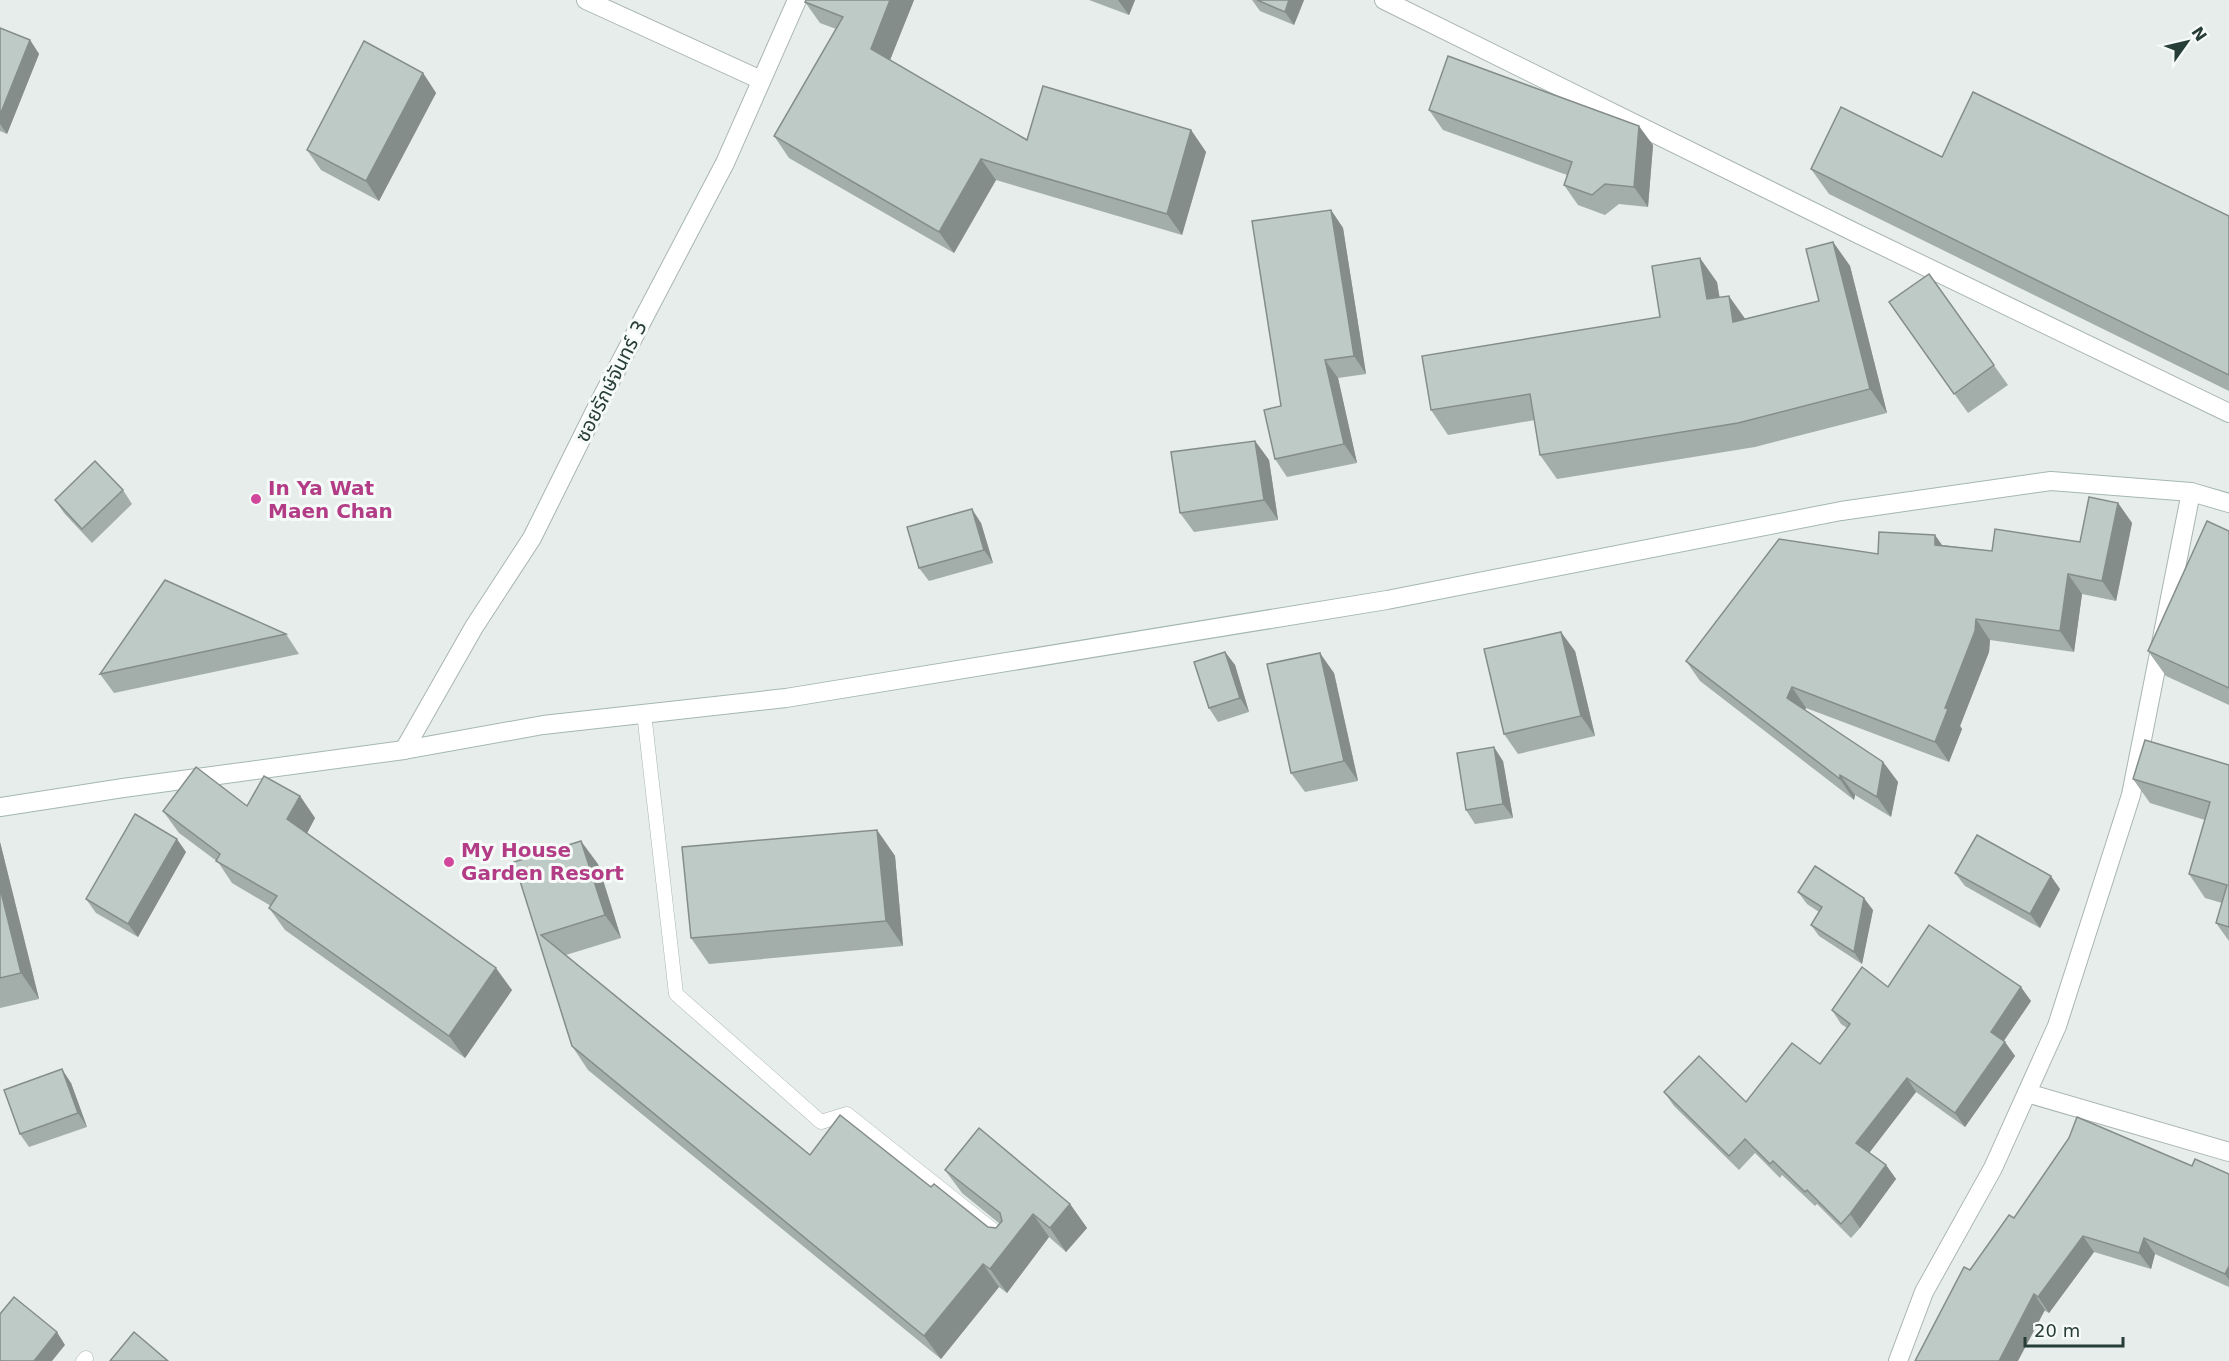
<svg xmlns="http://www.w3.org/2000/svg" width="2229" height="1361" font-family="'DejaVu Sans','Noto Sans Thai',sans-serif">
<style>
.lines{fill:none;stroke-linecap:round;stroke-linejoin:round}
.lane-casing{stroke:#a9b5b1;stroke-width:15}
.street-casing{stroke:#a9b5b1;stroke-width:20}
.secondary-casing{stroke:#a5b7b2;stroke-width:20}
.lane{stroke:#fff;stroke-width:14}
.street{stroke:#fff;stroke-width:18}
.secondary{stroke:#fff;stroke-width:18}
.wall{fill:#a3aeaa}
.shaded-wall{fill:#858d8b}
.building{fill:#becac6;stroke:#858d8b;stroke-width:1.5}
.hotel-dot{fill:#d1479c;stroke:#f6faf8;stroke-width:2}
.labels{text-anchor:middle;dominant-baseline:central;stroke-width:6;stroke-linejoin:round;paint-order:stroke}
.street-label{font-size:20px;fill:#273d38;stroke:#f6faf8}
.hotel-label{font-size:20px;font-weight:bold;fill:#b23c85;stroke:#f6faf8;text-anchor:start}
</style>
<rect width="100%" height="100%" fill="#e6edea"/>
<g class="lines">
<defs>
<g id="lane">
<polyline points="644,713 676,994 821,1122 847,1114 1003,1238"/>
<polyline points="83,1361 86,1358"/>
</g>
<g id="street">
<polyline points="586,0 761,80"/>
<polyline points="1384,0 1856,233 2229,413"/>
<polyline points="404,750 474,627 532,538 600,401 725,163 797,0"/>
<polyline points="2027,1093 2229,1152"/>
<polyline points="1898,1361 1924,1292 1993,1168 2057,1026 2131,795 2191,492"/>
</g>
<polyline id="secondary" points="0,807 123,788 404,750 543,725 786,698 1387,600 1841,511 2051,481 2191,492 2229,503"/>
</defs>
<use href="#lane" class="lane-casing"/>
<use href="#street" class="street-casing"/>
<use href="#secondary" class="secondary-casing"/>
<use href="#lane" class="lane"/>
<use href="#street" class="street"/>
<use href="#secondary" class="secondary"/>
</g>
<g class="wall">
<polygon points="914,0 890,60 1027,140 1191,130 1206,152 1182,235 996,180 954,253 789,158 774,136 836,29 820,23 805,2"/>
<polygon points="1089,0 1135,0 1129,15"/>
<polygon points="1252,0 1304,0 1294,25 1260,11"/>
<polygon points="0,28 30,40 39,54 7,134 0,131"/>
<polygon points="423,73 436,93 379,201 321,170 307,150"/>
<polygon points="1429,110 1653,145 1648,207 1619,204 1605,215 1578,205 1564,185 1567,175 1443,130"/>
<polygon points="1942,157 2229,216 2229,391 1829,194 1811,169"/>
<polygon points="1331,210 1343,228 1366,374 1338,378 1357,463 1287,477 1275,459 1281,406"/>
<polygon points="1833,242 1850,266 1887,413 1755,447 1557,479 1540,455 1535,420 1448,435 1431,410 1660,317 1717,282 1719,297 1745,319 1819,301"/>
<polygon points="1929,274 2008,385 1968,413 1889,302"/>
<polygon points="1255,441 1269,460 1278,520 1194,532 1180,513"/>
<polygon points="123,490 132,504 92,543 64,513 55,500"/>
<polygon points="2118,503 2132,523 2116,601 2082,594 2074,652 1990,640 1989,652 1960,726 1962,729 1949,762 1806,708 1805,710 1883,762 1898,782 1891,817 1855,795 1854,800 1700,681 1686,661 1878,554 1942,545 1992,551 2080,542"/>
<polygon points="981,523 993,563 929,581 919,568"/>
<polygon points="2229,531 2229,705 2166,676 2148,651"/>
<polygon points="286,634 299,654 114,693 100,674"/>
<polygon points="1575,651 1595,736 1518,754 1504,734"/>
<polygon points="1225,652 1235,665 1249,712 1218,722 1209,708"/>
<polygon points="1334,673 1358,781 1305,792 1291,773"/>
<polygon points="1503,761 1513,818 1475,824 1466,810"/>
<polygon points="2229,765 2229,941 2216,923 2222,903 2205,898 2189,874 2205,820 2150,803 2133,779"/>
<polygon points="300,796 315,818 307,833 512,990 465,1058 285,930 269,908 271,906 232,883 218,862 179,833 163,811 247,806"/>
<polygon points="877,830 895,856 903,946 709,964 691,938"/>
<polygon points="0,842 39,999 0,1008"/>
<polygon points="186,852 138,937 96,913 86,899"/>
<polygon points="514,862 598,864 621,938 566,955 810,1155 931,1187 988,1227 996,1228 1000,1224 962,1193 945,1170 1070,1204 1087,1228 1066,1252 1049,1237 1007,1293 999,1287 941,1359 588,1070 572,1046"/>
<polygon points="1955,873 2060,889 2040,928 1965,886"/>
<polygon points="1798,892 1873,910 1862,964 1819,936 1811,925 1819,912 1807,904"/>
<polygon points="1888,987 2031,1001 2004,1041 2015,1056 1965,1127 1916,1092 1869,1153 1886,1165 1896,1179 1860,1228 1851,1238 1817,1204 1815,1206 1782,1175 1780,1178 1755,1153 1739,1170 1674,1106 1664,1092 1746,1102 1820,1064 1847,1028 1841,1024 1832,1010"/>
<polygon points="71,1083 87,1127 29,1147 20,1134"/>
<polygon points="2192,1166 2229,1174 2229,1287 2155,1254 2151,1269 2094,1252 2049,1313 1970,1270 2014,1218"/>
</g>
<g class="shaded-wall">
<polygon points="890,0 914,0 886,70 871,49"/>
<polygon points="1118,0 1135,0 1129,15"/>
<polygon points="1289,0 1304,0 1294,25 1285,12"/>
<polygon points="30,40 39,54 7,134 0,124 0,115"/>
<polygon points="423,73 436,93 379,201 366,181"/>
<polygon points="1639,126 1653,145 1648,207 1634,187"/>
<polygon points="1191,130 1206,152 1182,235 1167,214"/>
<polygon points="981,159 996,180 954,253 939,232"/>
<polygon points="1331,210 1343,228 1366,374 1354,356"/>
<polygon points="1833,242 1850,266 1887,413 1870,389"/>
<polygon points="1700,258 1717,282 1724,323 1707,299"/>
<polygon points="1729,296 1746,320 1733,322"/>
<polygon points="1325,360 1338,378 1357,463 1344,444"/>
<polygon points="1255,441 1269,460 1278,520 1264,500"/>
<polygon points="2118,503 2132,523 2116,601 2102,581"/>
<polygon points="972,509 981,523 993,563 984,550"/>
<polygon points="1935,535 1949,555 1935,545"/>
<polygon points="2068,574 2082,594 2074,652 2060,631"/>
<polygon points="1976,619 1990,640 1989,652 1960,726 1962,729 1949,762 1935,742 1945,708"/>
<polygon points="1561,632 1575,651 1595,736 1581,716"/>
<polygon points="1225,652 1235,665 1249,712 1240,698"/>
<polygon points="1320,653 1334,673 1358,781 1344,761"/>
<polygon points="1792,687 1806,708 1801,718 1787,698"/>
<polygon points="1494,747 1503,761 1513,818 1503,804"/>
<polygon points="1883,762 1898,782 1891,817 1877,797"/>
<polygon points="1840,775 1855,795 1854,800 1840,779"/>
<polygon points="300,796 315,818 303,841 287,819"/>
<polygon points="877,830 895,856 903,946 886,921"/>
<polygon points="177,839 186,852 138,937 128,924"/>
<polygon points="581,841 598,864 621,938 605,915"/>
<polygon points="0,842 39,999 21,973 0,888"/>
<polygon points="2051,876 2060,889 2040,928 2030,914"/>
<polygon points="1864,898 1873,910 1862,964 1854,952"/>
<polygon points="496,968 512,990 465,1058 449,1036"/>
<polygon points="2021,987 2031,1001 2000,1046 1991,1032"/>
<polygon points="2005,1042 2015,1056 1965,1127 1955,1113"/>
<polygon points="62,1069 71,1083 87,1127 78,1113"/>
<polygon points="1907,1078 1916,1092 1866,1157 1856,1143"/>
<polygon points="1886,1165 1896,1179 1860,1228 1850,1214"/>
<polygon points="1070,1204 1087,1228 1066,1252 1050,1228"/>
<polygon points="1033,1214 1049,1237 1007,1293 990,1269"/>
<polygon points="2083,1236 2094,1252 2049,1313 2038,1297"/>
<polygon points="2144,1238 2155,1254 2151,1269 2139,1253"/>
<polygon points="983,1264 999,1287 941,1359 924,1336"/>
<polygon points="2229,1266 2229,1280 2225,1274"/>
<polygon points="2034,1294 2045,1310 2018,1361 1999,1361"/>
<polygon points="57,1332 65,1345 52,1361 34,1361"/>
</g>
<g class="building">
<polygon points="806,0 890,0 871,49 1027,140 1043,86 1191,130 1167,214 981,159 939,232 774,136 843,17 805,2"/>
<polygon points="1257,0 1289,0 1285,12"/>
<polygon points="0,28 30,40 0,115"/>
<polygon points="364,41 423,73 366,181 307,150"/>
<polygon points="1448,56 1639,126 1634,187 1605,184 1592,195 1564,185 1572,162 1429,110"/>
<polygon points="1973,92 2229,216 2229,375 1811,169 1841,107 1942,157"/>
<polygon points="1331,210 1354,356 1325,360 1344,444 1275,459 1264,410 1281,406 1252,221"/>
<polygon points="1833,242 1870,389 1738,423 1540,455 1530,394 1431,410 1422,356 1660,317 1652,266 1700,258 1707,299 1729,296 1733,322 1819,301 1806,249"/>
<polygon points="1929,274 1994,365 1954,394 1889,302"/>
<polygon points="1255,441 1264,500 1180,513 1171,452"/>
<polygon points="95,461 123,490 82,529 55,500"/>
<polygon points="2089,497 2118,503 2102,581 2068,574 2060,631 1976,619 1975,631 1945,708 1948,709 1935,742 1792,687 1787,698 1883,762 1877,797 1840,775 1840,779 1686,661 1779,539 1878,554 1879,532 1935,535 1935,545 1992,551 1995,529 2080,542"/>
<polygon points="972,509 984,550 919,568 907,527"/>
<polygon points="2207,521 2229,531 2229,688 2148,651"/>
<polygon points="165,580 286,634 100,674"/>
<polygon points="1561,632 1581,716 1504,734 1484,649"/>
<polygon points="1225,652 1240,698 1209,708 1194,662"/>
<polygon points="1320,653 1344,761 1291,773 1267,664"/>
<polygon points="2145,740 2229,765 2229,927 2216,923 2227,885 2189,874 2210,802 2133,779"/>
<polygon points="1494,747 1503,804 1466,810 1457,753"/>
<polygon points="196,767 247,806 264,776 300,796 287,819 496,968 449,1036 269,908 277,896 216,861 220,854 163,811"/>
<polygon points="135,814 177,839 128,924 86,899"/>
<polygon points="877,830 886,921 691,938 682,847"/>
<polygon points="1977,835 2051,876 2030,914 1955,873"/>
<polygon points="581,841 605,915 541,935 810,1155 840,1115 931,1187 934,1184 988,1227 996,1228 1002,1221 1000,1213 945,1170 979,1128 1070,1204 1050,1228 1033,1214 990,1269 983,1264 924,1336 572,1046 514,862"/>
<polygon points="1815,866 1864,898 1854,952 1811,925 1822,907 1798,892"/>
<polygon points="0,888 21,973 0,978"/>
<polygon points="1929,925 2021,987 1991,1032 2005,1042 1955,1113 1907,1078 1856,1143 1886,1165 1850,1214 1841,1224 1807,1190 1805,1192 1773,1161 1770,1164 1745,1139 1729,1156 1664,1092 1699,1056 1746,1102 1792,1043 1820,1064 1850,1024 1832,1010 1862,967 1888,987"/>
<polygon points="62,1069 78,1113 20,1134 4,1090"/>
<polygon points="2077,1117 2192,1166 2195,1159 2229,1174 2229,1266 2225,1274 2144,1238 2139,1253 2083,1236 2038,1297 2034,1294 1999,1361 1915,1361 1964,1267 1970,1270 2009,1215 2014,1218 2069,1138"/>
<polygon points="14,1297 57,1332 34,1361 0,1361 0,1314"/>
<polygon points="134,1332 168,1361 110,1361"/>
</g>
<g class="hotel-dot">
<circle cx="256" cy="499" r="6"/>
<circle cx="449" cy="862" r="6"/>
</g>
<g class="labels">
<g class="street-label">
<text transform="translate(611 381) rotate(-63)">ซอยรักษ์จันทร์ 3</text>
</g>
<g class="hotel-label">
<text x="268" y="488">In Ya Wat<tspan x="268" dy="23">Maen Chan</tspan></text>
<text x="461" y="850">My House<tspan x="461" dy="23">Garden Resort</tspan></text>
</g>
</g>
<g transform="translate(2187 42) rotate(56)" stroke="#f6faf8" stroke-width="4.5" paint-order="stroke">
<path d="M0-4.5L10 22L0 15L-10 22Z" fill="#273d38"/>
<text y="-9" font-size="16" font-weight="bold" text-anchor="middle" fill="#273d38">N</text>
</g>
<path d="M2025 1337v9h98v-9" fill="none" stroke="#273d38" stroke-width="3"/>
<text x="2034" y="1337" font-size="18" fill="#273d38" stroke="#f6faf8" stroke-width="4.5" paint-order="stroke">20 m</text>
</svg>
